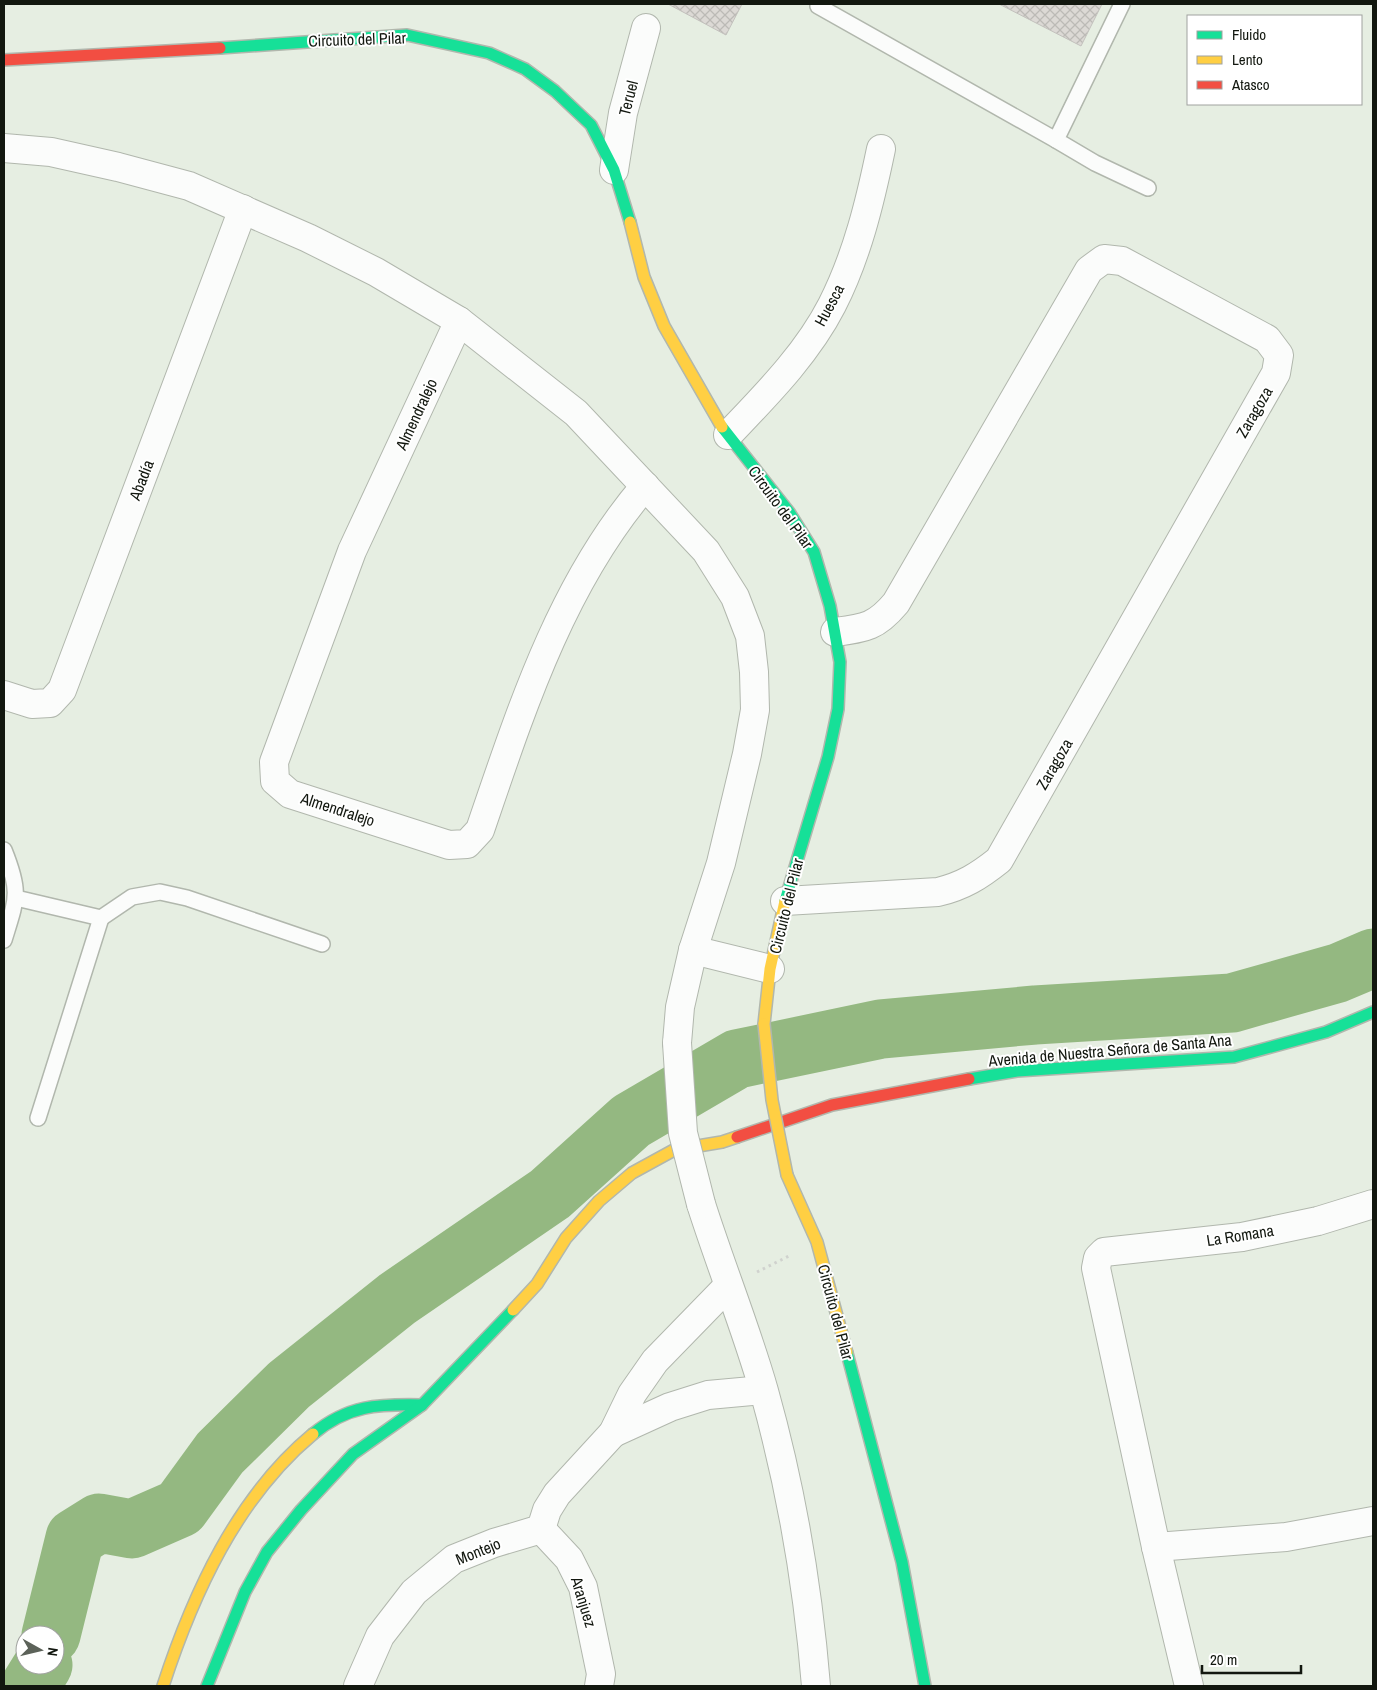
<svg xmlns="http://www.w3.org/2000/svg" width="1377" height="1690" font-family="'Archivo Narrow',sans-serif">
<style>
.lines{fill:none;stroke-linecap:round;stroke-linejoin:round}
.river{stroke:#94b881;stroke-width:59}
.building{fill:url(#building-cross-hatch);stroke:#c3c1bd}
.lane-casing{stroke:#b1b7ad;stroke-width:18}
.street-casing{stroke:#b1b7ad;stroke-width:30}
.fast-casing{stroke:#b1b7ad;stroke-width:14}
.slow-casing{stroke:#b1b7ad;stroke-width:14}
.jam-casing{stroke:#b1b7ad;stroke-width:14}
.path{stroke:#d0d2ce;stroke-width:3;stroke-dasharray:2.5 4;stroke-linecap:butt}
.lane{stroke:#fbfcfb;stroke-width:15}
.street{stroke:#fbfcfb;stroke-width:28}
.fast{stroke:#16e098;stroke-width:11}
.slow{stroke:#ffcf43;stroke-width:11}
.jam{stroke:#f24e42;stroke-width:11}
.street-bridge-casing{stroke:#b1b7ad;stroke-width:30;stroke-linecap:butt}
.slow-bridge-casing{stroke:#b1b7ad;stroke-width:14;stroke-linecap:butt}
.street-bridge{stroke:#fbfcfb;stroke-width:28}
.slow-bridge{stroke:#ffcf43;stroke-width:11}
.labels{text-anchor:middle;dominant-baseline:central;stroke-width:4;stroke-linejoin:round;paint-order:stroke}
.street-label{font-size:16px;fill:#12170f;stroke:#fff}
</style>
<defs>
<pattern id="building-cross-hatch" width="8" height="8" patternUnits="userSpaceOnUse" patternTransform="scale(1.25)"><rect width="8" height="8" fill="#dcd9d5"/><path d="M0 0l8 8M0 8l8-8" fill="none" stroke="#bcbab6"/></pattern>
</defs>
<rect width="100%" height="100%" fill="#e6eee2"/>
<g class="lines">
<g class="river">
<polyline points="51,1635 75,1538 99,1523 132,1529 180,1508 220,1453 289,1385 397,1299 550,1194 631,1121 737,1059 881,1029 1035,1015 1232,1003 1338,973 1373,958"/>
<polyline points="30,1686 43,1665"/>
</g>
</g>
<g class="building">
<polygon points="668,4 742,4 726,35"/>
<polygon points="999,4 1102,4 1081,46"/>
</g>
<g class="lines">
<defs>
<g id="lane">
<polyline points="1122,4 1056,140 1095,163 1148,188"/>
<polyline points="818,6 1056,140"/>
<path d="M4,850C21,892 17,898 4,940"/>
<polyline points="16,898 101,918 132,897 160,892 187,898 322,944"/>
<polyline points="38,1118 101,918"/>
</g>
<g id="street">
<polyline points="4,148 51,152 118,167 189,186 308,238 376,272 459,321 576,413 706,551 735,597 750,636 754,672 755,710 747,754 721,863 693,950 680,1007 677,1043"/>
<polyline points="614,170 623,113 646,28"/>
<path d="M459,321L352,551L274,762L275,781L290,794L449,845L467,844L480,830C521,710 561,584 645,486"/>
<path d="M728,435C766,395 807,354 832,305C857,256 870,202 881,149"/>
<polyline points="4,695 32,704 50,703 62,690 243,209"/>
<path d="M785,901L938,892C963,886 979,876 999,860L1276,373L1279,355L1267,339L1122,261L1104,259L1089,270L896,603C876,627 865,628 835,632"/>
<polyline points="693,950 770,969"/>
<path d="M701,1204C721,1267 746,1328 764,1391C791,1487 808,1587 816,1686"/>
<polyline points="613,1433 670,1407 708,1395 763,1390"/>
<polyline points="541,1529 569,1559 583,1587 601,1674 599,1686"/>
<polyline points="1156,1547 1286,1537 1373,1521"/>
<polyline points="358,1686 380,1636 414,1592 454,1559 494,1543 541,1529 547,1510 557,1494 613,1433 632,1394 655,1361 728,1286"/>
<polyline points="1189,1686 1156,1547 1096,1268 1098,1258 1104,1252 1242,1237 1318,1221 1373,1204"/>
</g>
<g id="fast">
<polyline points="220,48 407,35 489,53 525,69 555,91 591,125 614,170 630,222"/>
<polyline points="722,427 789,512 814,552 830,606 840,662 838,709 828,757 785,901"/>
<polyline points="969,1079 1017,1071 1234,1057 1326,1032 1373,1012"/>
<polyline points="847,1353 902,1562 925,1686"/>
<path d="M313,1434C348,1405 378,1404 422,1405"/>
<polyline points="207,1686 245,1592 267,1552 301,1510 353,1454 422,1405 513,1310"/>
</g>
<g id="slow">
<polyline points="630,222 644,277 664,326 722,427"/>
<polyline points="764,1024 770,969 785,901"/>
<polyline points="787,1175 817,1242 847,1353"/>
<polyline points="513,1310 537,1284 566,1238 599,1201 632,1173 674,1150 722,1142 737,1137"/>
<path d="M163,1686C193,1594 237,1497 313,1434"/>
</g>
<g id="jam">
<polyline points="4,60 220,48"/>
<polyline points="737,1137 832,1105 969,1079"/>
</g>
</defs>
<use href="#lane" class="lane-casing"/>
<use href="#street" class="street-casing"/>
<use href="#fast" class="fast-casing"/>
<use href="#slow" class="slow-casing"/>
<use href="#jam" class="jam-casing"/>
<polyline class="path" points="757,1272 789,1256"/>
<use href="#lane" class="lane"/>
<use href="#street" class="street"/>
<use href="#fast" class="fast"/>
<use href="#slow" class="slow"/>
<use href="#jam" class="jam"/>
<defs>
<polyline id="street-bridge" points="677,1043 683,1133 701,1204"/>
<polyline id="slow-bridge" points="764,1024 772,1100 787,1175"/>
</defs>
<use href="#street-bridge" class="street-bridge-casing"/>
<use href="#slow-bridge" class="slow-bridge-casing"/>
<use href="#street-bridge" class="street-bridge"/>
<use href="#slow-bridge" class="slow-bridge"/>
</g>
<g class="labels">
<g class="street-label">
<text transform="translate(357 39) rotate(-2)">Circuito del Pilar</text>
<text transform="translate(628 98) rotate(-76)">Teruel</text>
<text transform="translate(829 305) rotate(-62)">Huesca</text>
<text transform="translate(1254 412) rotate(-60)">Zaragoza</text>
<text transform="translate(416 414) rotate(-65)">Almendralejo</text>
<text transform="translate(141 480) rotate(-69)">Abadía</text>
<text transform="translate(781 507) rotate(54)">Circuito del Pilar</text>
<text transform="translate(1054 764) rotate(-60)">Zaragoza</text>
<text transform="translate(338 809) rotate(18)">Almendralejo</text>
<text transform="translate(786 906) rotate(-76)">Circuito del Pilar</text>
<text transform="translate(1110 1050) rotate(-5)">Avenida de Nuestra Señora de Santa Ana</text>
<text transform="translate(1240 1235) rotate(-9)">La Romana</text>
<text transform="translate(836 1312) rotate(75)">Circuito del Pilar</text>
<text transform="translate(478 1551) rotate(-22)">Montejo</text>
<text transform="translate(584 1602) rotate(73)">Aranjuez</text>
</g>
</g>
<rect width="1377" height="1690" fill="none" stroke="#12170f" stroke-width="10"/>
<rect x="1187" y="15" width="175" height="90" fill="#ffffff" stroke="#a0a29f"/>
<rect x="1197" y="31" width="25" height="8" fill="#16e098" stroke="#a0a29f"/>
<text x="1232" y="40" font-size="15" fill="#12170f">Fluido</text>
<rect x="1197" y="56" width="25" height="8" fill="#ffcf43" stroke="#a0a29f"/>
<text x="1232" y="65" font-size="15" fill="#12170f">Lento</text>
<rect x="1197" y="81" width="25" height="8" fill="#f24e42" stroke="#a0a29f"/>
<text x="1232" y="90" font-size="15" fill="#12170f">Atasco</text>
<g transform="translate(40 1650) rotate(98)"><circle r="24" fill="#ffffff" stroke="#a0a29f"/>
<path d="M0-4L9 19L0 12L-9 19Z" fill="#5c6259"/>
<text y="-8" font-size="14" font-weight="bold" text-anchor="middle" fill="#12170f">N</text>
</g>
<path d="M1202 1665v8h99v-8" fill="none" stroke="#12170f" stroke-width="2.5"/>
<text x="1210" y="1665" font-size="15" fill="#12170f" stroke="#ffffff" stroke-width="4" paint-order="stroke">20 m</text>
</svg>
